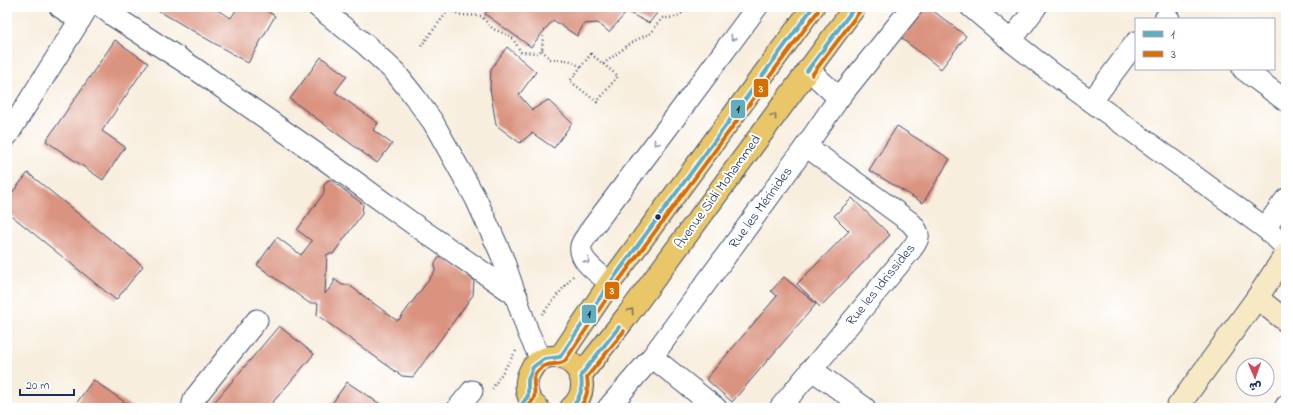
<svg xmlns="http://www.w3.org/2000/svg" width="1293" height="415" font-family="'Indie Flower','Playpen Sans Arabic',sans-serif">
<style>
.building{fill:#da937f}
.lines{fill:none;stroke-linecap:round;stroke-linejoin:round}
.street-casing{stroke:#3c4c71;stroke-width:23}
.secondary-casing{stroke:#3c4c71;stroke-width:24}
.primary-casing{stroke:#3c4c71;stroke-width:24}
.path{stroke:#3c4c71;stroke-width:2.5;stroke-dasharray:1 3;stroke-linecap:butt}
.street{stroke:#fff;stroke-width:21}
.secondary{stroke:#f6e9c3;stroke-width:22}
.primary{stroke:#e9c769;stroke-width:22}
.bus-1-casing{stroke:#fff;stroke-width:7}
.bus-2-casing{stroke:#fff;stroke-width:7}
.bus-1{stroke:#61acbf;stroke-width:4}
.bus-2{stroke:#d86d00;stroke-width:4}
.oneway{stroke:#8d97ae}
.oneway2{stroke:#787363}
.bus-dot{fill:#1b2f5e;stroke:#fff;stroke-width:1.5}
.labels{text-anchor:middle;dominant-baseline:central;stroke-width:4;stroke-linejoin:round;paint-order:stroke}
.street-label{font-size:14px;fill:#1b2f5e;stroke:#fff}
.line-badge{stroke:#fff;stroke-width:1.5}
.badge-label{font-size:11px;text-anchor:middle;font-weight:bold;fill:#fff}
.pale-badge-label{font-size:11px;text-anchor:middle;font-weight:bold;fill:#111}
</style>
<rect width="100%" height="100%" fill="#fff"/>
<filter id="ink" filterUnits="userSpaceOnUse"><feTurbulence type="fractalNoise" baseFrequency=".025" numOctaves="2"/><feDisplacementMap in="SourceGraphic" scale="8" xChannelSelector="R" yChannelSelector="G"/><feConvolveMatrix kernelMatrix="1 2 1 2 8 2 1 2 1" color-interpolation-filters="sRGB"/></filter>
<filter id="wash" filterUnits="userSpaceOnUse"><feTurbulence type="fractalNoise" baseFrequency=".012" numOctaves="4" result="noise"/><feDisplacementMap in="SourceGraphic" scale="16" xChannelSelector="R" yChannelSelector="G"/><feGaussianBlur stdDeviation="0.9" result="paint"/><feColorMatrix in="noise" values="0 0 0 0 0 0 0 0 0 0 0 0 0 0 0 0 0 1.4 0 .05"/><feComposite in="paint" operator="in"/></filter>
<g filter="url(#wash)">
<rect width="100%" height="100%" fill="#f8eede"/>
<g id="blocks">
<g class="building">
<polygon points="152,7 212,7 231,18 238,7 260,7 275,16 248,63"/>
<polygon points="490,7 662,7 649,23 627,12 609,32 598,23 584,24 577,36 553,20 531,47 485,14"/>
<polygon points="917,7 928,7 966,36 941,69 896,34"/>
<polygon points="115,40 148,63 102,131 125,147 103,180 46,141"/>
<polygon points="507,47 536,72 519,95 532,110 548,100 572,123 554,148 532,133 520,143 496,125 490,88 491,69"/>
<polygon points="321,57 347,76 335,92 378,123 373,130 392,144 377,163 290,99"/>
<polygon points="897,126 950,159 923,203 869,170"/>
<polygon points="28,173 143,266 116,300 7,212 7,199"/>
<polygon points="328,180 331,180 363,204 362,214 333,254 327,254 325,294 334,283 334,279 342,285 349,285 396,320 399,320 435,271 435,263 441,255 474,280 473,295 413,377 402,376 317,315 318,303 309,303 257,265 277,237 301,255 312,241 297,230 324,193 324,185"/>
<polygon points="852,198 890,235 820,307 797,284 849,231 834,216"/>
<polygon points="784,277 816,304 732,402 706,379 777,296 771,291"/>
<polygon points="279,326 314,354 268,408 216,408 212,405"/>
<polygon points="93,380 133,408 73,408"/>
<polygon points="347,382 383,406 382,408 329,408"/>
</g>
</g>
</g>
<g filter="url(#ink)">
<use href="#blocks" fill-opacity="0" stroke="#3c4c71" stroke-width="1"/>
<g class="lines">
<defs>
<g id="street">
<polyline points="60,7 80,20"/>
<polyline points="102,7 112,15 194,68 324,159 412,223 517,296"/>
<polyline points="318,7 366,45 395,72 414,96 433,122 476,199 502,256 528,332 541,360"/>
<polyline points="971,7 1011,41 1052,73 1186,170 1265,228 1286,247"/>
<polyline points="1165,19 1169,19"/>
<polyline points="1011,41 1036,7"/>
<polyline points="808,69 839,98"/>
<polyline points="1243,69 1286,101"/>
<polyline points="1092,101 1136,42"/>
<polyline points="7,136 88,7"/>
<polyline points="1265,228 1286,199"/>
<path d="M610,283C600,274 578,261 581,246C582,241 587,236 589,232L671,123L757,7"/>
<polyline points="652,357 716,408"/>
<polyline points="811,369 865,408"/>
<polyline points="192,408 194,399 257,320"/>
<polyline points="458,408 472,391"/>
<polyline points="608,408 652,357 806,146 839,98 912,7"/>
<path d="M780,408L910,251C920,238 922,234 910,222L806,146"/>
<polyline points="1285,408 1286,406"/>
</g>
<g id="secondary">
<polyline points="1257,298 1286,321"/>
<polyline points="1177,408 1257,298 1286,254"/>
</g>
<g id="primary">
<polyline points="560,357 610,283 813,7"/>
<polyline points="581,375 627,316 855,7"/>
<path d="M538,408C530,402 525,392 527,381C528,374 531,368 537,363C566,341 600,382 571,408"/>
</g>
</defs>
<use href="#street" class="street-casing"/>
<use href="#secondary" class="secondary-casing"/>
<use href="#primary" class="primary-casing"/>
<g class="path">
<polyline points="449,10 461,15 481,16 493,29 508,35 513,39 521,52 538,53 542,50 543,36"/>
<polyline points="421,46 451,7"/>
<polyline points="542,50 550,59 569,60 581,67"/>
<polygon points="591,54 618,76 597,102 570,81"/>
<path d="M603,64L634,41L651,33L662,18C675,18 679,17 688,7"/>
<polyline points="542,314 573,276"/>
<polyline points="492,389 516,351"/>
</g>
<use href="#street" class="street"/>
<use href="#secondary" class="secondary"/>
<use href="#primary" class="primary"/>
<defs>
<g id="bus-1">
<polyline points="807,71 855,7"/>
<polyline points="519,408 528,396 528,380 533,367 544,359 560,357 610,283 813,7"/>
<path d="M571,408C581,398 583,388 581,375L619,327"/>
</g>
<g id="bus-2">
<polyline points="812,75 860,11"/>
<path d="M526,408C529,405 533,401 534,398C537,388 528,378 541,368C548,362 558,366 565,361L615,286L818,11"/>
<path d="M579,408C587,399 589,388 587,377L624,331"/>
</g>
</defs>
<use href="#bus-1" class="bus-1-casing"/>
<use href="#bus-2" class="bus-2-casing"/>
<use href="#bus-1" class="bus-1"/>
<use href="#bus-2" class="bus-2"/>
</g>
<defs><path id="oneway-chevron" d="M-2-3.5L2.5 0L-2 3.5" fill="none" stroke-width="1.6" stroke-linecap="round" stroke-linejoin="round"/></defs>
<g class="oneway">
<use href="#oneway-chevron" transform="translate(733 38) rotate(126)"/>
<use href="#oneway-chevron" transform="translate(656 143) rotate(128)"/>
<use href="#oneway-chevron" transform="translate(587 261) rotate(53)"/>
</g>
<g class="oneway2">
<use href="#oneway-chevron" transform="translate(774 116) rotate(-54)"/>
<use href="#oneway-chevron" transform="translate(631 311) rotate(-54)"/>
</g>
</g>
<circle class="bus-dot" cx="658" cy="217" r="3.5"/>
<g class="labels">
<g class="street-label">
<text transform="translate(718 192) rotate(-54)">Avenue Sidi Mohammed</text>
<text transform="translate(761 208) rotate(-54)">Rue les Mérinides</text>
<text transform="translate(881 285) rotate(-51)">Rue les Idrissides</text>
</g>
</g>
<g class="line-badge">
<rect x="753" y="78" width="16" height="20" rx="4" fill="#d86d00"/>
<rect x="730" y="99" width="16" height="20" rx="4" fill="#61acbf"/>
<rect x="604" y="281" width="16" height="19" rx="4" fill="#d86d00"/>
<rect x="581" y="304" width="16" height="20" rx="4" fill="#61acbf"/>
</g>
<g class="badge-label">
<text x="761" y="92">3</text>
<text x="612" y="294">3</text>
</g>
<g class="pale-badge-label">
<text x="738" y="113">1</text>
<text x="589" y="318">1</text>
</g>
<rect width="1293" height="415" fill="none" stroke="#fff" stroke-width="24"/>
<rect x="1135" y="18" width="140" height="52" fill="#ffffff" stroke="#a4acbf"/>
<rect x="1143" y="31" width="20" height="6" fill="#61acbf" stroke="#a4acbf"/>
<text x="1171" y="38" font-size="12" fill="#1b2f5e">1</text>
<rect x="1143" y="51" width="20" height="6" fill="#d86d00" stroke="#a4acbf"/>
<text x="1171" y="58" font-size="12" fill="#1b2f5e">3</text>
<g transform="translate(1255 377) rotate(178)"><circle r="19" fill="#ffffff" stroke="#a4acbf"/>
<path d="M0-3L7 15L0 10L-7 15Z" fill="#d1495b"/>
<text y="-6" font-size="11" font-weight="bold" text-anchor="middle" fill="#1b2f5e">ش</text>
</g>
<path d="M20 389v6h54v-6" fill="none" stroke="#1b2f5e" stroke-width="2"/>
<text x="26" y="389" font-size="12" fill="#1b2f5e" stroke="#ffffff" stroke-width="3" paint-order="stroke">20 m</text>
</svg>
